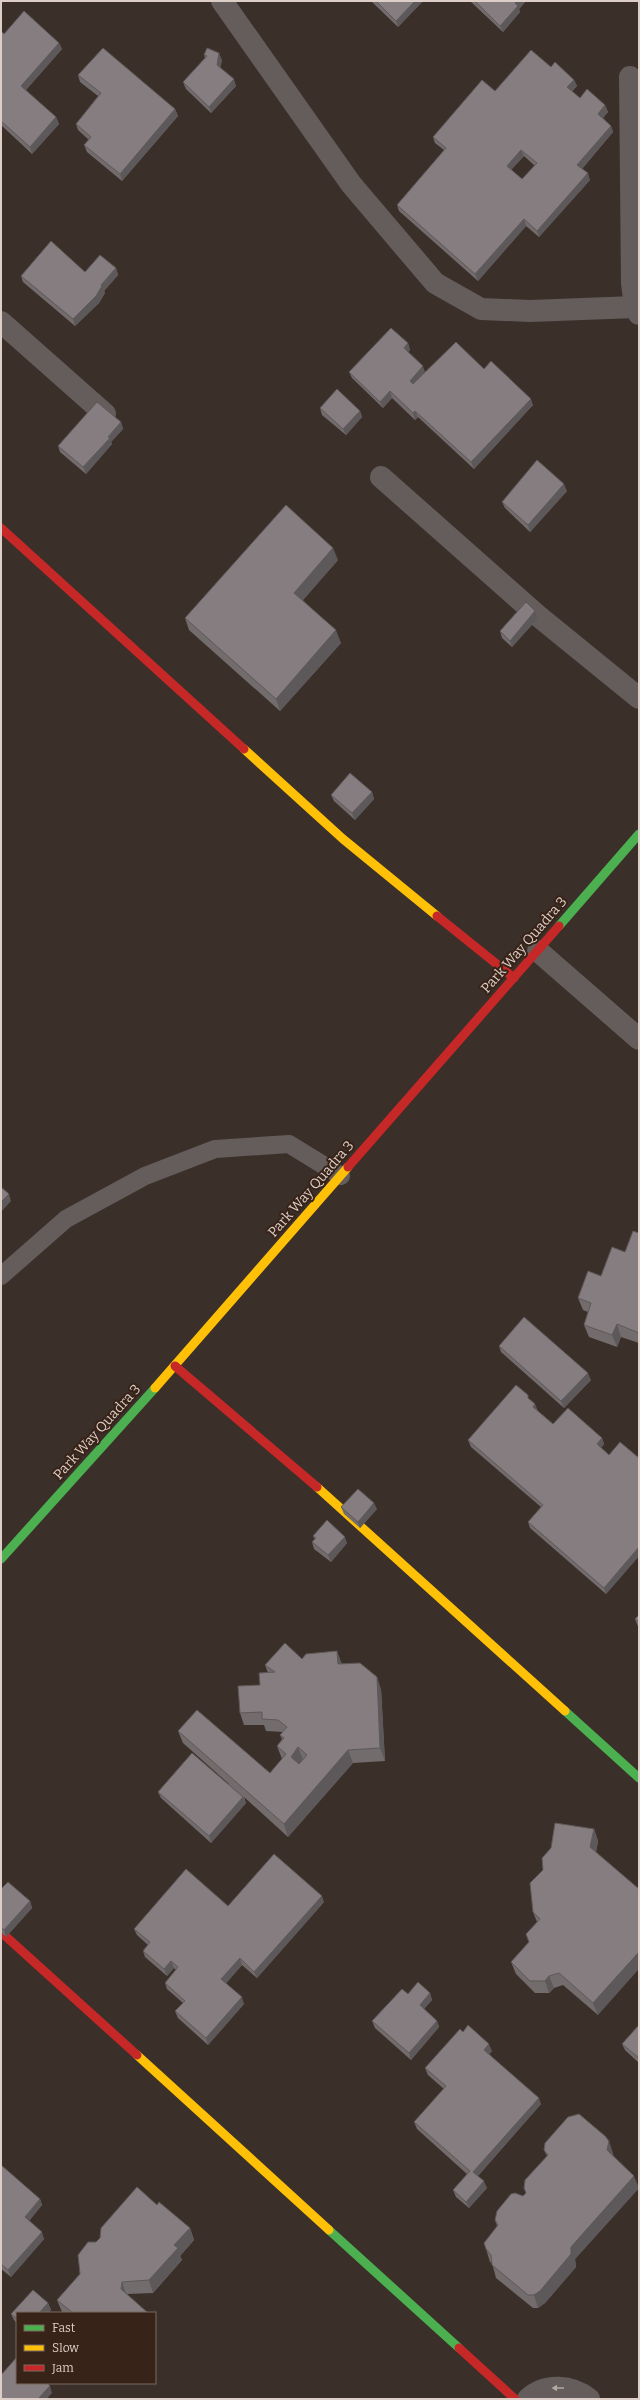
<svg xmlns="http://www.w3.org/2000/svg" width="640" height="2400" font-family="Bitter,serif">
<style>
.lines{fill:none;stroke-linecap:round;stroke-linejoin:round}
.lane{stroke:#645d5b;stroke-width:18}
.street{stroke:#645d5b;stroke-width:22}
.fast{stroke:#4caf50;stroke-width:9}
.slow{stroke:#ffc107;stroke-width:9}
.jam{stroke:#c62828;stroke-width:9}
.wall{fill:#726c6d;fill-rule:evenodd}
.shaded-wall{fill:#5d5859}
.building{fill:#857d7f;stroke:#5d5859;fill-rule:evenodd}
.oneway{fill:#b3a7a2}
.labels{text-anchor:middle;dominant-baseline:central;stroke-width:4;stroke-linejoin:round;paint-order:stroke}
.street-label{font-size:14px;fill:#ddcfc8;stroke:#382318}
</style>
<rect width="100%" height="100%" fill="#3b2f2a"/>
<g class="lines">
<polyline class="lane" points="1,1276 66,1219 145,1176 215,1149 289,1144 341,1176"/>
<g class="street">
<polyline points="222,1 351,184 435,283 481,309 530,311 635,307"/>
<polyline points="630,77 632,283 635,307 639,314"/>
<polyline points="1,322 105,414"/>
<polyline points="381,477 537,615 639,698"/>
<polyline points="538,951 639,1039"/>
<path d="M528,2399C545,2383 572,2385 589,2399"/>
</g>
<g class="fast">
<polyline points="559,926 639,834"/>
<polyline points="1,1559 155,1388"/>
<polyline points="565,1711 639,1778"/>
<polyline points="329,2230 459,2348"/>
</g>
<g class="slow">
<polyline points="244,749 343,839 437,916"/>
<polyline points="155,1388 348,1167"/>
<polyline points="317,1487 565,1711"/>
<polyline points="137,2055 329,2230"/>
</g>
<g class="jam">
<polyline points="1,528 244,749"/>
<polyline points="437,916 514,978"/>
<polyline points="348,1167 559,926"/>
<polyline points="175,1366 317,1487"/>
<polyline points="1,1932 137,2055"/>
<polyline points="459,2348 515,2399"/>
</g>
</g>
<g class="wall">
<polygon points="371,1 423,1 398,27"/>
<polygon points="470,1 526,1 519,9 520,12 503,32"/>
<polygon points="1,31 4,34 59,43 62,49 26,90 56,117 59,124 32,154 1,125"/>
<polygon points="204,55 222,60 220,68 236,86 211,113 186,89 183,82 205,58"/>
<path d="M551,67L574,80L577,86L572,91L580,98L605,105L608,112L603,118L611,126L613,132L582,169L590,180L539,237L526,226L478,281L399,211L397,205L444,150L435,143L433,137L495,91ZM524,156L535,166L522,179L511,170Z"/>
<polygon points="78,75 175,109 178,116 122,181 87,152 84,145 89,140 78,130 76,124 98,96 80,82"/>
<polygon points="116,268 118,275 104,291 105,293 99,303 75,326 23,282 21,276 85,272"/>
<polygon points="408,343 410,350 408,352 425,372 484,369 533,405 474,469 418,417 415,420 392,398 383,408 352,378 349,372"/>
<polygon points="320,408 360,411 362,417 346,435 322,415"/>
<polygon points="121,422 123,429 111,442 112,444 86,474 60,452 58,446"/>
<polygon points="567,491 530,532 505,508 502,502"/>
<polygon points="338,560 303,600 341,643 280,711 189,630 185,618"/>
<polygon points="535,611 538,618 512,647 502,638 500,631"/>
<polygon points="372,792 374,799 355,820 334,801 331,795"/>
<polygon points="639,1233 639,1343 621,1337 617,1347 589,1337 584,1325 588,1312 583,1310 578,1298 625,1252"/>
<polygon points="499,1346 591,1380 564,1408 501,1352"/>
<polygon points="530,1400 538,1411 553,1424 602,1438 604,1444 601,1448 609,1455 639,1458 639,1556 606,1594 530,1528 528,1522 541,1507 471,1447 468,1440"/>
<polygon points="341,1507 377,1509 360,1528 344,1514"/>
<polygon points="313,1536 347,1543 331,1562 314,1549 312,1542 315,1540"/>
<polygon points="639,1615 639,1629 635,1619"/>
<polygon points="302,1659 342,1664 381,1689 385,1761 353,1763 288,1837 244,1797 246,1803 211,1843 161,1798 158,1792 229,1784 183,1743 178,1731 270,1773 282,1759 277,1746 282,1739 280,1735 283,1732 266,1731 264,1725 244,1725 240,1713 260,1685 268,1673 265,1665"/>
<polygon points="594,1829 598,1841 596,1852 598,2015 563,1985 554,1988 549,1993 535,1993 516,1974 511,1962 529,1942 537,1922 533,1912"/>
<polygon points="1,1889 30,1901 32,1908 6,1937 1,1932"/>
<polygon points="324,1902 257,1978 242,1965 226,1983 244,2004 208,2045 178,2018 175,2011 183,2003 167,1989 165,1983 176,1970 174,1968 167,1976 145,1957 143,1951 148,1945 137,1935 134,1929 228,1906"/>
<polygon points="430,1993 432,2000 424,2009 437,2021 439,2027 411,2060 375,2028 372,2021 408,1994"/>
<polygon points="639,2025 639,2063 625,2050 622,2044"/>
<polygon points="463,2032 492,2051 489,2054 541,2104 478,2176 487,2188 469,2208 456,2197 453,2190 467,2174 417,2129 414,2122 444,2089 428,2075 425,2068"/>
<polygon points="544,2150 613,2153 613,2155 639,2188 575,2259 576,2267 545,2303 538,2308 533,2308 496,2278 492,2263 490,2262 486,2249 497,2226 495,2220 523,2196 526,2193 547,2156"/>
<polygon points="1,2165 40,2199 42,2205 29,2221 44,2239 11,2277 1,2269"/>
<polygon points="157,2205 190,2228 194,2240 180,2256 182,2260 153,2293 127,2294 148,2313 63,2313 62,2312 57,2300 80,2274 96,2242"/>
<polygon points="33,2290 48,2303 51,2310 48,2313 17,2313 17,2323 14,2320 11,2314"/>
</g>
<g class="shaded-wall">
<polygon points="415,1 423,1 398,27 396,21"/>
<polygon points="517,1 526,1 519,9 520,12 503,32 500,26"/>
<polygon points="59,43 62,49 24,92 21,86"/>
<polygon points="219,53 222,60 219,72 217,65"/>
<polygon points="234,79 236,86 211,113 209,107"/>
<polygon points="574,80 577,86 570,94 567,87"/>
<polygon points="605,105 608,112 600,121 598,114"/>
<polygon points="175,109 178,116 122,181 120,174"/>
<polygon points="56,117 59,124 32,154 30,147"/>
<polygon points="611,126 613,132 580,171 577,165"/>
<polygon points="521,150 524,156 509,172 507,166"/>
<polygon points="588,173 590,180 539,237 537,231"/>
<polygon points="524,219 526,226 478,281 475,274"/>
<polygon points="116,268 118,275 104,291 105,293 99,303 75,326 73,319"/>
<polygon points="408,343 410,350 406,354 404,348"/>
<polygon points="423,366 425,372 412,387 410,381"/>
<polygon points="390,391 392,398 383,408 380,402"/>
<polygon points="531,399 533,405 474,469 471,462"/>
<polygon points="360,411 362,417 346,435 343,429"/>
<polygon points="415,411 418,417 415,420 413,413"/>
<polygon points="121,422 123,429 111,442 112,444 86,474 83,467"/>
<polygon points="564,484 567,491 530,532 528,525"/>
<polygon points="333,548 338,560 298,605 294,593"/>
<polygon points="535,611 538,618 512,647 510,641"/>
<polygon points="336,630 341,643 280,711 276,699"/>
<polygon points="372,792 374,799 355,820 352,813"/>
<polygon points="9,1194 11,1201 1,1212 1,1202"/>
<polygon points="617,1324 621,1337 617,1347 612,1335"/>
<polygon points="588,1373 591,1380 564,1408 561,1401"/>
<polygon points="535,1404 538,1411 533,1407"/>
<polygon points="602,1438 604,1444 599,1451 597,1444"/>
<polygon points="374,1503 377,1509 360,1528 358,1522"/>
<polygon points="345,1537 347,1543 331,1562 328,1555"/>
<polygon points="639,1547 639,1556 606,1594 604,1588"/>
<polygon points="337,1651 342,1664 338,1664"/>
<polygon points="377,1677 381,1689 385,1761 380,1748"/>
<polygon points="298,1747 303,1760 295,1769 291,1757"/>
<polygon points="348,1750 353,1763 288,1837 284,1824"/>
<polygon points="243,1797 246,1803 211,1843 209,1836"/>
<polygon points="594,1829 598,1841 595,1859 590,1847"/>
<polygon points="322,1896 324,1902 257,1978 254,1972"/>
<polygon points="30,1901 32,1908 6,1937 4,1930"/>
<polygon points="639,1952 639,1969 598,2015 593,2003"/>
<polygon points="240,1958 242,1965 224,1986 221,1979"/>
<polygon points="171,1961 174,1968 167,1976 164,1969"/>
<polygon points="549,1976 554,1988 549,1993 545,1981"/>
<polygon points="430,1993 432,2000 422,2011 420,2005"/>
<polygon points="242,1997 244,2004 208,2045 206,2038"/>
<polygon points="437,2021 439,2027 411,2060 409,2053"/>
<polygon points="489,2044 492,2051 487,2057 484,2050"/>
<polygon points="539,2098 541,2104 476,2178 473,2172"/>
<polygon points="609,2141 613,2153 611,2162 607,2150"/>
<polygon points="634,2176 639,2188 575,2259 576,2267 545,2303 538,2308 534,2295 571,2247"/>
<polygon points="484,2181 487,2188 469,2208 466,2202"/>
<polygon points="40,2199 42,2205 27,2223 25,2217"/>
<polygon points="190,2228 194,2240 180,2256 182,2260 153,2293 149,2280 174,2245"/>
<polygon points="42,2232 44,2239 11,2277 8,2270"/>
<polygon points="122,2282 126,2294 121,2289"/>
<polygon points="48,2303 51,2310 48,2313 39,2313"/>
<polygon points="50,2386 52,2393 47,2399 38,2399"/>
</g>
<g class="building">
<polygon points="376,1 415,1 396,21"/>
<polygon points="475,1 517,1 515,3 518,6 500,26"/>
<polygon points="24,11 59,43 21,86 56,117 30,147 1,121 1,31 4,34"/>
<polygon points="103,48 175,109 120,174 84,145 91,137 76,124 101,93 78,75"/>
<polygon points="207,48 219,53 217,65 234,79 209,107 183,82 207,56 204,55"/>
<path d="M531,50L551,67L555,62L574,80L567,87L580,98L587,89L605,105L598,114L611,126L577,165L588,173L537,231L524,219L475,274L397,205L446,148L433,137L482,80L495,91ZM521,150L537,163L522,179L507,166Z"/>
<polygon points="51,241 85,272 100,255 116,268 101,285 102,286 96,296 73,319 21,276"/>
<polygon points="391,328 408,343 404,348 423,366 410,381 413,384 456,342 484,369 491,361 531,399 471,462 415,411 413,413 390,391 380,402 349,372"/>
<polygon points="337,389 360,411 343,429 320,408"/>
<polygon points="97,402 121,422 108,437 110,438 83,467 58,446"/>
<polygon points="537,460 564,484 528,525 502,502"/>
<polygon points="286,505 333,548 294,593 336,630 276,699 185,618"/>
<polygon points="526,602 535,611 510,641 500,631"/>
<polygon points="350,773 372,792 352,813 331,795"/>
<polygon points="1,1187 9,1194 1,1202"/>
<polygon points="633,1231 639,1233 639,1333 617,1324 612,1335 584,1325 591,1303 578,1298 588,1271 601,1276 612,1247 625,1252"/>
<polygon points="524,1317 588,1373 561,1401 499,1346"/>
<polygon points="516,1385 528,1395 528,1398 535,1404 533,1407 553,1424 568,1408 602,1438 597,1444 609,1455 620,1442 639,1458 639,1547 604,1588 528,1522 543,1505 468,1440"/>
<polygon points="358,1489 374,1503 358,1522 341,1507"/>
<polygon points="327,1520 345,1537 328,1555 312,1542 316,1538 313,1536"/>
<polygon points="639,1615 639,1622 635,1619"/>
<path d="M285,1643L302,1659L306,1654L337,1651L338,1664L360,1663L377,1677L380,1748L348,1750L284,1824L178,1731L197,1710L270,1773L286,1754L277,1746L284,1738L280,1735L287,1727L278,1720L262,1719V1712L240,1713L238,1686L260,1685L259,1673L275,1672L265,1665ZM298,1747L307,1755L299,1764L291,1757Z"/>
<polygon points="192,1753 243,1797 209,1836 158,1792"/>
<polygon points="555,1823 594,1829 590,1847 639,1889 639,1952 593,2003 559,1973 549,1976 545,1981 530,1981 511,1962 529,1942 526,1934 540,1919 533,1912 530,1883 543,1870 542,1858 551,1848"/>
<polygon points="274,1854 322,1896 254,1972 240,1958 221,1979 242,1997 206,2038 175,2011 185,2001 165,1983 178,1967 171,1961 164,1969 143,1951 150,1942 134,1929 186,1869 228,1906"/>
<polygon points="8,1882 30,1901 4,1930 1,1927 1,1889"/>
<polygon points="418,1982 430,1993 420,2005 437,2021 409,2053 372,2021 402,1989 408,1994"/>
<polygon points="468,2025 489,2044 484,2050 539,2098 473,2172 484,2181 466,2202 453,2190 470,2171 414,2122 446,2086 425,2068 460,2029 463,2032"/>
<polygon points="639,2025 639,2058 622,2044"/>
<polygon points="579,2114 605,2136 609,2141 607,2150 634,2176 571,2247 571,2254 540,2291 534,2295 528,2295 492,2265 491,2255 486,2249 484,2243 498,2225 495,2220 497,2211 511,2194 515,2193 523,2196 526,2193 524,2188 525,2180 548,2155 544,2150 545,2143 568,2117"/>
<polygon points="1,2165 40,2199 25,2217 42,2232 8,2270 1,2264"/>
<polygon points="137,2187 157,2205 159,2202 190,2228 174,2245 178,2248 149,2280 122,2282 121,2289 148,2313 73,2313 57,2300 80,2274 78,2255 88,2242 96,2242 100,2238 101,2228"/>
<polygon points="33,2290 48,2303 39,2313 17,2313 17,2319 11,2314"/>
<polygon points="17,2357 17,2383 47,2383 50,2386 38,2399 1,2399 1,2375"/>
</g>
<defs><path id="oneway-solid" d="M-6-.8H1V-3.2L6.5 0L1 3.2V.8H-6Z"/></defs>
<use class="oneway" href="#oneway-solid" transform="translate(558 2388) rotate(-180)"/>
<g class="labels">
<g class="street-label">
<text transform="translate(524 945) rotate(-49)">Park Way Quadra 3</text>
<text transform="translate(311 1189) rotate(-49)">Park Way Quadra 3</text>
<text transform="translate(97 1432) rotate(-48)">Park Way Quadra 3</text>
</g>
</g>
<rect width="640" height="2400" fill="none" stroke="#ddcfc8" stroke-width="4"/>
<rect x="16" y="2312" width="140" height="72" fill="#382318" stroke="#7a685e"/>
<rect x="24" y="2325" width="20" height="6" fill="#4caf50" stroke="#7a685e"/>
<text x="52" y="2332" font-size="12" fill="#ddcfc8">Fast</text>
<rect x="24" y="2345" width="20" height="6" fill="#ffc107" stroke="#7a685e"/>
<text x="52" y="2352" font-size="12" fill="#ddcfc8">Slow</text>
<rect x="24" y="2365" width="20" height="6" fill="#c62828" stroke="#7a685e"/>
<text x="52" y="2372" font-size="12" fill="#ddcfc8">Jam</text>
</svg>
